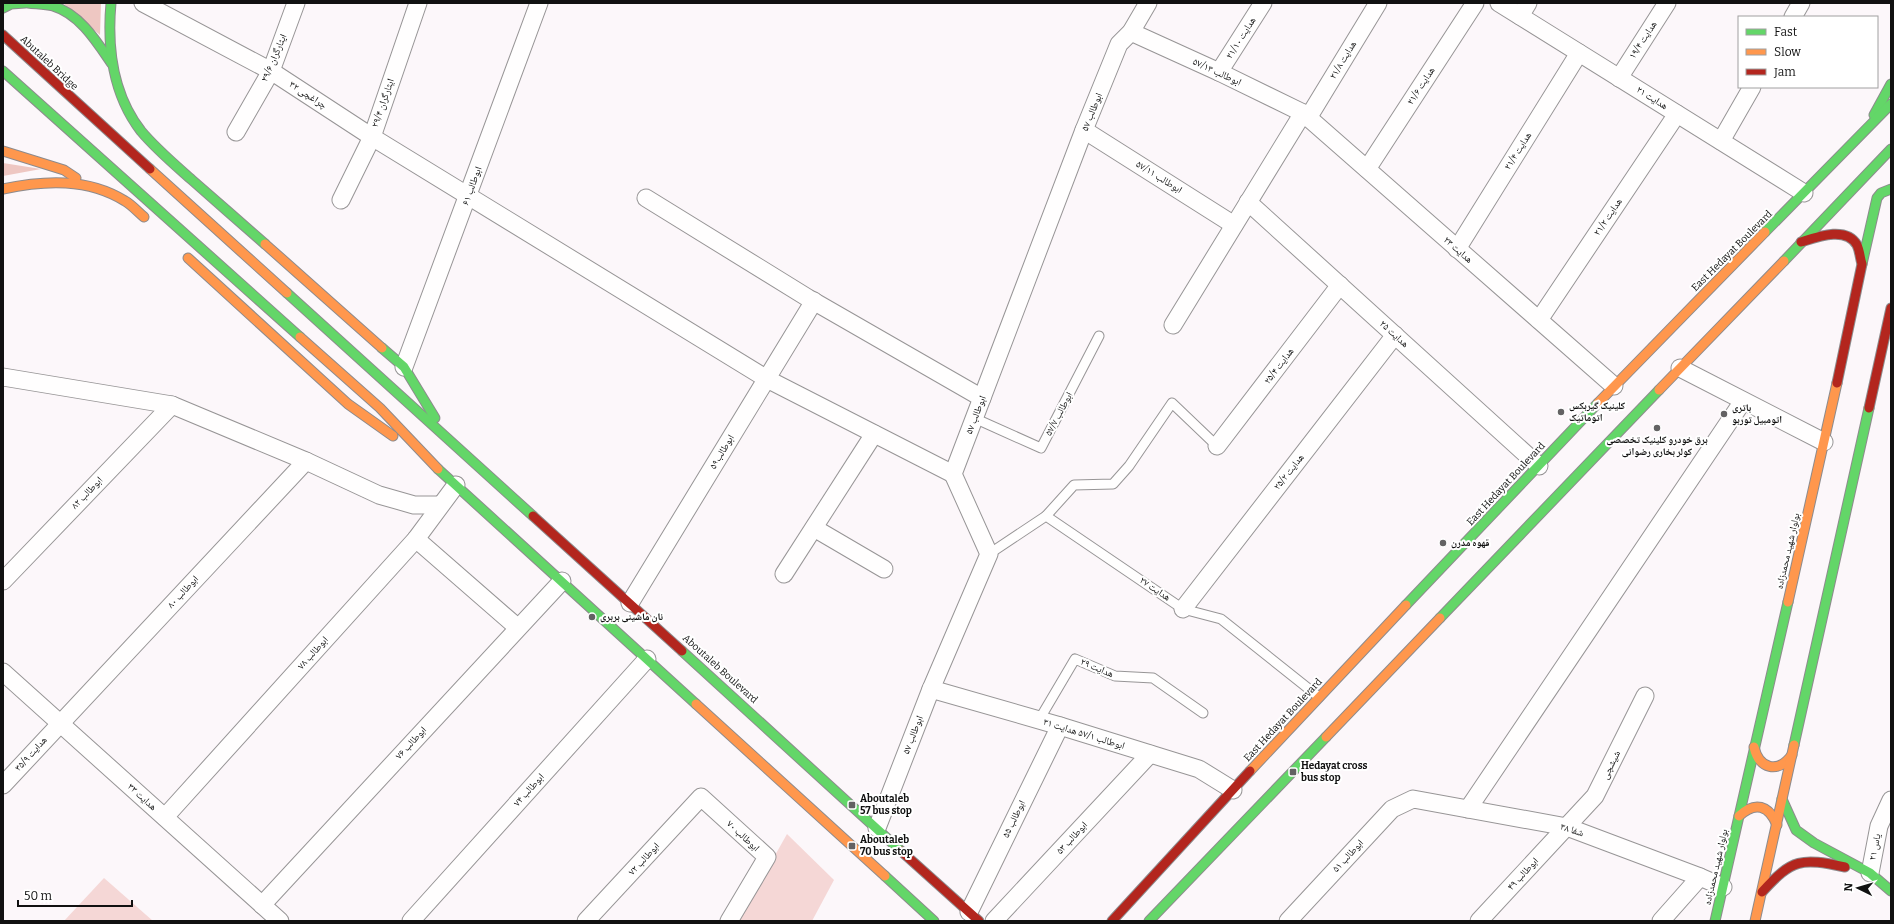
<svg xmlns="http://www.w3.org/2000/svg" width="1894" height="924" font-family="Bitter,'Noto Naskh Arabic',serif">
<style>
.green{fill:#f5d7d6}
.forest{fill:#eec7c2}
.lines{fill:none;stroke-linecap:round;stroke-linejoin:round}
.lane-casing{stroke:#979596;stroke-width:11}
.street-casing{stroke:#979596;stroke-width:19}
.fast-casing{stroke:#8d8b8d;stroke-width:11}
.slow-casing{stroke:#8d8b8d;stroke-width:11}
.jam-casing{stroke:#8d8b8d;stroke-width:11}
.lane{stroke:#fffefe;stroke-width:9}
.street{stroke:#fffefe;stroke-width:17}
.fast{stroke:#63d668;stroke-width:9}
.slow{stroke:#ff974d;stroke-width:9}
.jam{stroke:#b3261e;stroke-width:9}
.poi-dot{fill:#636263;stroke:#fff;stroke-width:1.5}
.labels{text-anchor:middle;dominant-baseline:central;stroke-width:4;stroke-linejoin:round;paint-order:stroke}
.street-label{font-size:10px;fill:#111;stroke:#fff}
.poi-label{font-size:10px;font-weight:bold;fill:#111;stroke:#fff;text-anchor:start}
</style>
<rect width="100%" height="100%" fill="#fcf7fa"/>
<g class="green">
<polygon points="787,834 834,880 812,921 738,921"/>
<polygon points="104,878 153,921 64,921"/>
</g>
<g class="forest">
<polygon points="63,3 101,3 100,35"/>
<polygon points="3,163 41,169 3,176"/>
</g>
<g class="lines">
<defs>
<g id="lane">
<polyline points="974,418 1041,448 1099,336"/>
<polyline points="1046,516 1074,485 1113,484 1129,466 1172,403 1217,446"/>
<polyline points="989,554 1046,516 1183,609 1221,619 1319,697"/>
<polyline points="1039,720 1075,659 1115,676 1153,678 1203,713"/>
</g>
<g id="street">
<polyline points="143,3 271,71 372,137 767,379 953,474"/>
<polyline points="1499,3 1804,193"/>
<polyline points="1520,16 1528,3"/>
<polyline points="1793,17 1801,3"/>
<polyline points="1131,32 1219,72 1303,113 1614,386"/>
<polyline points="1219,72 1263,3"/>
<polyline points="1619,78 1667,3"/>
<polyline points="1308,118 1378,3"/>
<polyline points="1084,130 1234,225"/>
<polyline points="236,132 271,71 296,3"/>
<polyline points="1721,141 1752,87"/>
<polyline points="1367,169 1475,3"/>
<polyline points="646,198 808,298 982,398"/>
<polyline points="341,200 372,137 418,3"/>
<polyline points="1248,202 1539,466"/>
<polyline points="1457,249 1579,53"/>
<polyline points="1539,320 1677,114"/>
<polyline points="1173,325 1303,113"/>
<polyline points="404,367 539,3"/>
<polyline points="1680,368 1824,442"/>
<polyline points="3,377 172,405 306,461 379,495 414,505 439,505"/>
<polyline points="1217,446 1340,285"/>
<polyline points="814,528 884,569"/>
<polyline points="416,539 517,627"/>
<polyline points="784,574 874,434"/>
<polyline points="3,581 172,405"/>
<polyline points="630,603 814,301"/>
<polyline points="1183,609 1395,335"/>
<polyline points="3,672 280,921"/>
<polyline points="931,689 1060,726 1199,769 1233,790"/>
<polyline points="3,785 306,461"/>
<polyline points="1468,809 1743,401"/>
<polyline points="165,817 416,539 456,485"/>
<polyline points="877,828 931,689 989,554 953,474 1084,130 1119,44 1131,32 1148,3"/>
<polyline points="1870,873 1879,826 1891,800"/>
<polyline points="262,905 562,581"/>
<polyline points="969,912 1060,726"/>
<polyline points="411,921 647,659"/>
<polyline points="586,921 701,797 767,857 729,921"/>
<polyline points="994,921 1150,754"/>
<polyline points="1288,921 1392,809 1413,799 1567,827 1700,877 1723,887"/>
<polyline points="1479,921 1595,796 1645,696"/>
<polyline points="1661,921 1700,877"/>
</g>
<g id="fast">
<path d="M28,3C36,4 45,4 53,6C80,14 97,42 112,64"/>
<path d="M111,3C107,47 113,95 141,131C156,149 174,164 192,180C216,201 241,223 265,244"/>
<polyline points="3,8 11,4 25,3"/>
<polyline points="3,71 300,337"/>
<polyline points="1874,115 1891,84"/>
<polyline points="1765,232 1891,104"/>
<polyline points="1784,261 1891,149"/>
<polyline points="1862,264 1877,198 1881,193 1891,189"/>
<polyline points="287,293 533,516"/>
<polyline points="382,348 404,367 435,418"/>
<polyline points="438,469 696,704"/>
<polyline points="1406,605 1598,403"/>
<polyline points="1440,618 1659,390"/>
<polyline points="682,651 901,851"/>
<polyline points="1794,745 1869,408"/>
<polyline points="1782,799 1796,830 1814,843 1870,873 1891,891"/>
<polyline points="885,876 934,921"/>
<polyline points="1149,921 1326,737"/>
<polyline points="1715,921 1788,602"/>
</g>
<g id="slow">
<polyline points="3,151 64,170 76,178"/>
<polyline points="150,169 287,293"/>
<path d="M3,189C45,180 88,178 125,201C132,205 138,212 144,217"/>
<polyline points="265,244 382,348"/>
<polyline points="188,258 348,404 393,436"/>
<polyline points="300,337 380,408 438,469"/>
<polyline points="1659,390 1784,261"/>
<polyline points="1598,403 1765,232"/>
<polyline points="1788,602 1837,383"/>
<polyline points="696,704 885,876"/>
<polyline points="1326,737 1440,618"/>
<path d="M1754,747C1759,769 1778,774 1792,755"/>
<polyline points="1250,771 1406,605"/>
<path d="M1739,816C1755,801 1769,805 1777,825"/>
<polyline points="1755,921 1794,745"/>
</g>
<g id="jam">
<polyline points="3,35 150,169"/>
<path d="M1801,242C1817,237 1846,226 1857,245C1860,251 1860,258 1862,264L1837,383"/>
<polyline points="1869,408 1891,308"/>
<polyline points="533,516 682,651"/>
<polyline points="901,851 979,921"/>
<path d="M1762,892C1793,858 1801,858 1845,867"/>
<polyline points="1112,921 1250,771"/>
</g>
</defs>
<use href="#lane" class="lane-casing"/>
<use href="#street" class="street-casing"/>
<use href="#fast" class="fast-casing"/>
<use href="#slow" class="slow-casing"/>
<use href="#jam" class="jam-casing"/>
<use href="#lane" class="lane"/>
<use href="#street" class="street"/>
<use href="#fast" class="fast"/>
<use href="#slow" class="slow"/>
<use href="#jam" class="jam"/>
</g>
<g class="poi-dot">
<circle cx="1561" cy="412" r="4"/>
<circle cx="1724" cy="414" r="4"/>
<circle cx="1657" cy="428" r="4"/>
<circle cx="1443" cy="543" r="4"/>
<circle cx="592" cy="617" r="4"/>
<rect x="1289" y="768" width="8" height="8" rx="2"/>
<rect x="848" y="801" width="8" height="8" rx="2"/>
<rect x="848" y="842" width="8" height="8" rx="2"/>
</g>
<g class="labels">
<g class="street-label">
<text transform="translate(1241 38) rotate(-58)">هدایت ۲۱/۱۰</text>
<text transform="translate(1643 40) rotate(-57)">هدایت ۱۹/۴</text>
<text transform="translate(274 58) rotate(-67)">ایثارگران ۲۹/۶</text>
<text transform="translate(1343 60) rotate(-59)">هدایت ۲۱/۸</text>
<text transform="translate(49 63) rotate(43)">Abutaleb Bridge</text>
<text transform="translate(1217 72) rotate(25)">ابوطالب ۵۷/۱۳</text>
<text transform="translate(1421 86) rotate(-57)">هدایت ۲۱/۶</text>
<text transform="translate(308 95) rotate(33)">چراغچی ۳۲</text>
<text transform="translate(1652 98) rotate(32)">هدایت ۲۱</text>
<text transform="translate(383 103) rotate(-71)">ایثارگران ۲۹/۴</text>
<text transform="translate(1092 112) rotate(-68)">ابوطالب ۵۷</text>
<text transform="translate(1518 151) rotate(-58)">هدایت ۲۱/۴</text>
<text transform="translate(1159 177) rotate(32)">ابوطالب ۵۷/۱۱</text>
<text transform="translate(472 186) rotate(-70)">ابوطالب ۶۱</text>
<text transform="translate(1608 217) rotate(-56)">هدایت ۲۱/۲</text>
<text transform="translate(1458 250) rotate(41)">هدایت ۲۳</text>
<text transform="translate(1732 251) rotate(-45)">East Hedayat Boulevard</text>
<text transform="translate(1394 334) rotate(42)">هدایت ۲۵</text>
<text transform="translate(1279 366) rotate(-53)">هدایت ۲۵/۴</text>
<text transform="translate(1059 414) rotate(-62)">ابوطالب ۵۷/۷</text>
<text transform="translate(976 415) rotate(-69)">ابوطالب ۵۷</text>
<text transform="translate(722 452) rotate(-59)">ابوطالب۵۹</text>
<text transform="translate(1289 472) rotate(-52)">هدایت ۲۵/۲</text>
<text transform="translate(1506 484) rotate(-47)">East Hedayat Boulevard</text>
<text transform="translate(87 493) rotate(-46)">ابوطالب ۸۲</text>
<text transform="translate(1788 551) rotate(-77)">بولوار شهید محمدزاده</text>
<text transform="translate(1155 589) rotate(34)">هدایت ۲۷</text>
<text transform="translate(183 592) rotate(-47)">ابوطالب ۸۰</text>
<text transform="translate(313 653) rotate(-48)">ابوطالب ۷۸</text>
<text transform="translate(1097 668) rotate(23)">هدایت ۲۹</text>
<text transform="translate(720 669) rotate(42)">Aboutaleb Boulevard</text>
<text transform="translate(1283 720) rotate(-47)">East Hedayat Boulevard</text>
<text transform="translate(1084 734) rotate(17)">ابوطالب ۵۷/۱ هدایت ۳۱</text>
<text transform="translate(913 735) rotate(-69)">ابوطالب ۵۷</text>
<text transform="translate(411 743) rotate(-47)">ابوطالب ۷۶</text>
<text transform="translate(31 754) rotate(-48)">هدایت ۳۵/۹</text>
<text transform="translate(1611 765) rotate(-64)">شیشچی</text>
<text transform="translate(529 790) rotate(-48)">ابوطالب ۷۴</text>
<text transform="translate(142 797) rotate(42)">هدایت ۳۳</text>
<text transform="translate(1014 819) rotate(-64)">ابوطالب ۵۵</text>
<text transform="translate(1572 830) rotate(17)">شفا ۳۸</text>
<text transform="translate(743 836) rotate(43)">ابوطالب ۷۰</text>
<text transform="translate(1072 838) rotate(-47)">ابوطالب ۵۳</text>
<text transform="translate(1875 847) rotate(-79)">یاس ۲۱</text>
<text transform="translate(1348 856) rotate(-47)">ابوطالب ۵۱</text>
<text transform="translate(644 859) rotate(-47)">ابوطالب ۷۲</text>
<text transform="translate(1716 867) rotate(-77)">بولوار شهید محمدزاده</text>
<text transform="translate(1523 874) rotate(-47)">ابوطالب ۴۹</text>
</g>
<g class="poi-label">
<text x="1569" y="406">کلینیک گیربکس<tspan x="1569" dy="12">اتوماتیک</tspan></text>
<text x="1732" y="408">باتری<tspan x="1732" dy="12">اتومبیل توربو</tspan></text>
<text x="1657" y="440" text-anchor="middle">برق خودرو کلینیک تخصصی<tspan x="1657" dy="12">کولر بخاری رضوانی</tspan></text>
<text x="1451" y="543">قهوه مدرن</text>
<text x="600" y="617">نان ماشینی بربری</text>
<text x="1301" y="766">Hedayat cross<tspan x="1301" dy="12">bus stop</tspan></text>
<text x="860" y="799">Aboutaleb<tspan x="860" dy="12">57 bus stop</tspan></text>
<text x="860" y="840">Aboutaleb<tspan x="860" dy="12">70 bus stop</tspan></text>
</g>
</g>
<rect width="1894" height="924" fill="none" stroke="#111111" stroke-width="8"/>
<rect x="1738" y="16" width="140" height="72" fill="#ffffff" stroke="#a0a0a0"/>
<rect x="1746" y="29" width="20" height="6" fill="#63d668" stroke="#a0a0a0"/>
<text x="1774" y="36" font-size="12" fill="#111111">Fast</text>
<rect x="1746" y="49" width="20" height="6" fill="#ff974d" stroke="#a0a0a0"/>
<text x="1774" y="56" font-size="12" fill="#111111">Slow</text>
<rect x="1746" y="69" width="20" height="6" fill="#b3261e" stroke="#a0a0a0"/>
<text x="1774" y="76" font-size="12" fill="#111111">Jam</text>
<g transform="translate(1858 888) rotate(275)" stroke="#ffffff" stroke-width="3" paint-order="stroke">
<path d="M0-3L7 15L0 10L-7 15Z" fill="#111111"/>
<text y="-6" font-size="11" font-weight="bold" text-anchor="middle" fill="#111111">N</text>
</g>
<path d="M18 900v6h114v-6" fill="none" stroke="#111111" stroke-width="2"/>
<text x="24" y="900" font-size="12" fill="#111111" stroke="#ffffff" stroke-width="3" paint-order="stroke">50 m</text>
</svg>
